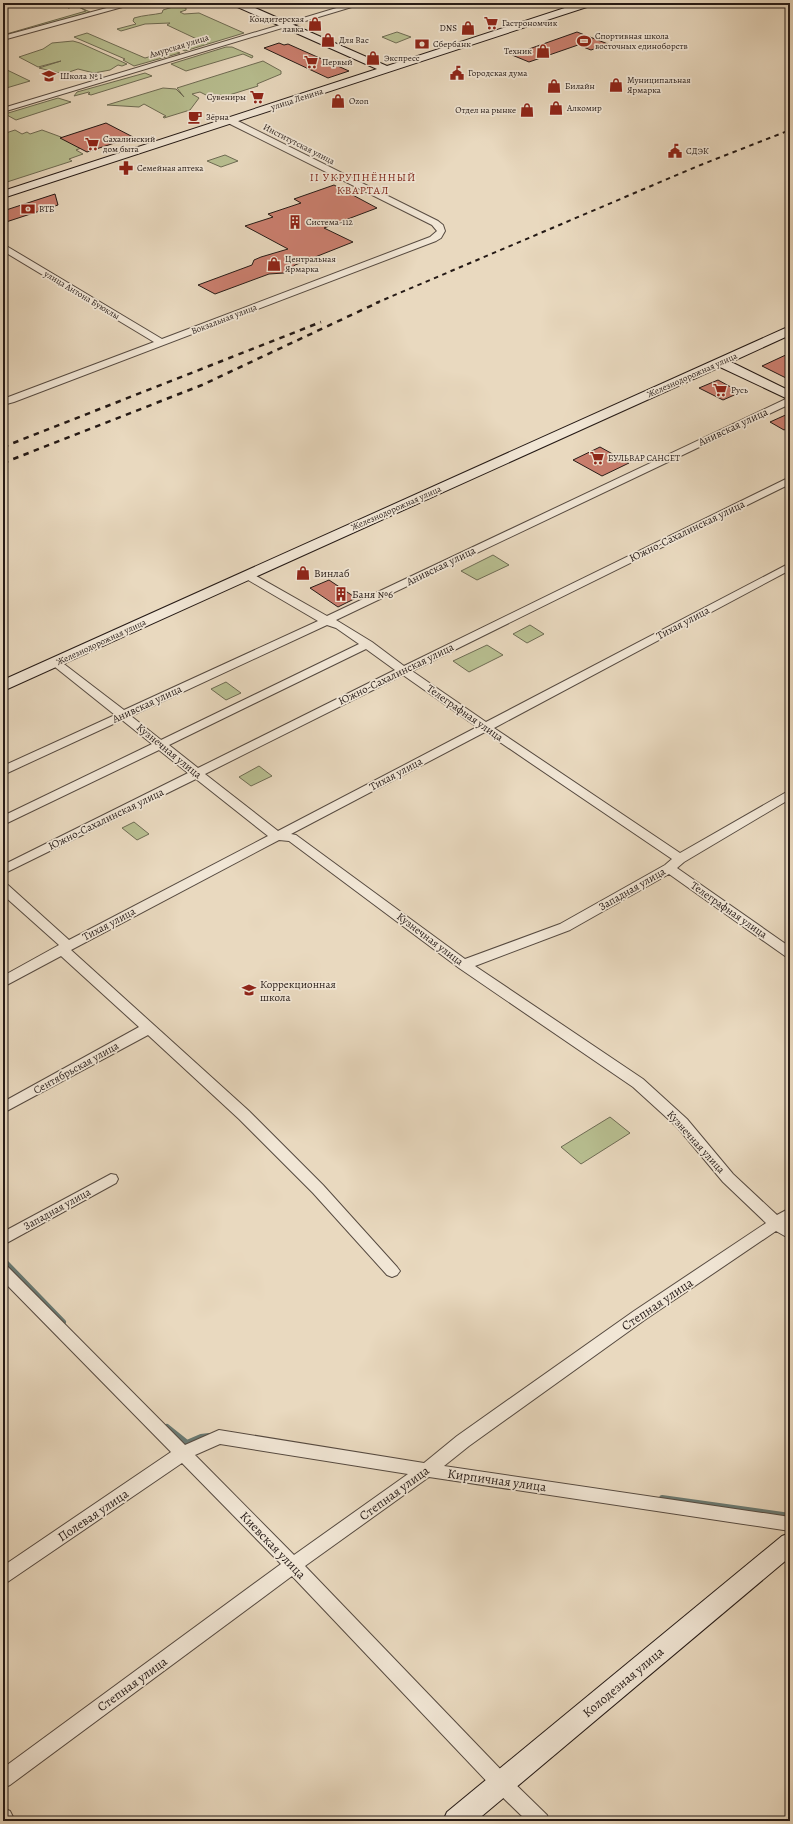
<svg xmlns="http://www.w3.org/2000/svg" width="793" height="1824" font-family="Alegreya,serif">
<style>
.green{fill:#b8bf91;stroke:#6e6c54}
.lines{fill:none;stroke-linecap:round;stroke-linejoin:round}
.stream{stroke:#697a73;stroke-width:6}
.building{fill:#cb7f6f;stroke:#251a16}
.street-casing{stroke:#564a40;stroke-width:2}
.secondary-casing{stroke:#251a16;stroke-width:2}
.street{fill:#f1e6d5;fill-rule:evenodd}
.secondary{fill:#f1e6d5;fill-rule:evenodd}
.rail-far1{stroke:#251a16;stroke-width:2;stroke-dasharray:4.5 4.5;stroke-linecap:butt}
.rail{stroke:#251a16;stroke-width:2.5;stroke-dasharray:5.5 5.5;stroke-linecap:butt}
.labels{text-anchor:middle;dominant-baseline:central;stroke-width:3.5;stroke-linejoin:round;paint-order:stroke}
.far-poi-label{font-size:9px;fill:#251a16;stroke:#f1e6d5;text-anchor:start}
.far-street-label{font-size:9px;fill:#251a16;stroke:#f1e6d5}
.far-quarter-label{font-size:11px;letter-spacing:1px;fill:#7a1f14;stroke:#f1e6d5}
.street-label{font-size:11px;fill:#251a16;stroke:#f1e6d5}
.poi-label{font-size:11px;fill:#251a16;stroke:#f1e6d5;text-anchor:start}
.near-street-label{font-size:13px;fill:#251a16;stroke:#f1e6d5}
</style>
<rect width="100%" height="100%" fill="#e9d9bf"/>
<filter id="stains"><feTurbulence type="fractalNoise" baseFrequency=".005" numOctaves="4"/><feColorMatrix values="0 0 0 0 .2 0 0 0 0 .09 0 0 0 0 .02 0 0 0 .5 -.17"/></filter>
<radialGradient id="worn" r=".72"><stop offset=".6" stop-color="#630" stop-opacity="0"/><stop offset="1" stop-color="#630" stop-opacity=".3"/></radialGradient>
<g class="green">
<polygon points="77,6 90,12 3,38 3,35 86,11 77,6 68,8"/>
<path d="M176,6L186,8V10L180,12L184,14L199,13L244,33L185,51L179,48L201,41L167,25L170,23L145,24L121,31L117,29L136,24L133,21L134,18C144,15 153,15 162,13L163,10Z"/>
<polygon points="397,32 411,37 396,43 382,37"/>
<polygon points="87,33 145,58 173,50 180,53 134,66 123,60 125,59 74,37"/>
<polygon points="73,41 80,43 127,64 122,66 118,65 110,70 94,73 78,69 63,74 39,68 61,61 38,67 19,57 43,49 52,43"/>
<polygon points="226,47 232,47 253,56 252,58 243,54 186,71 171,64"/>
<polygon points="263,61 281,71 281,74 257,84 258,86 226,96 211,94 206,95 200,92 192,94 199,98 190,110 164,118 163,117 166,116 144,104 139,107 107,105 163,88 176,89 184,97 177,88"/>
<polygon points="3,69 5,69 30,81 3,89"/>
<polygon points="145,73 152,76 91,95 88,94 90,93 89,92 74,96 77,92"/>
<polygon points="58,98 71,102 16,120 5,114"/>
<polygon points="15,130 22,134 27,132 30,134 42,130 61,137 81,148 76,150 83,154 69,159 72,161 7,182 3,180 3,134"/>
<polygon points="225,155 238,161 221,167 207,161"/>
<polygon points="493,555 509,565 477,580 461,571"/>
<polygon points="530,625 544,634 527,643 513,634"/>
<polygon points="487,645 503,655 469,672 453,661"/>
<polygon points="226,682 241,693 226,700 211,689"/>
<polygon points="259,766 272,776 251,786 239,777"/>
<polygon points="134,822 149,834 137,840 122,828"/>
<polygon points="610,1117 630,1133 581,1164 561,1147"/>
</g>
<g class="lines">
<g class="stream">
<polyline points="3,1260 63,1322"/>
<polyline points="167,1427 187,1443 201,1437 209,1436"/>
<polyline points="662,1498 790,1516"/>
</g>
</g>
<g class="building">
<polygon points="577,32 608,44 591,50 578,45 529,62 512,55"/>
<polygon points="279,43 284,45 288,44 349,71 328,78 264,48"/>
<polygon points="106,123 133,137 87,152 60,138"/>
<polygon points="334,185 377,208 324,228 353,242 295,265 289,270 284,273 269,274 215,294 198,285 252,265 254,260 261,257 288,249 245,226 273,217 268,214 301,203 294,199"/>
<polygon points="55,194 58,205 3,223 3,211"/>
<polygon points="790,353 790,380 762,366"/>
<polygon points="718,380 729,386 741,392 723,400 699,388"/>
<polygon points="790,413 790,427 784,430 770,422"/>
<polygon points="600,447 629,463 602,476 573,460"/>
<polygon points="329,580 356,598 338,607 310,588"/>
</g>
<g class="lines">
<defs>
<g id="street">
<polygon points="125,3 137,3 3,40 3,36"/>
<polygon points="353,3 365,3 3,112 3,108"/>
<polygon points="228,119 234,119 438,221 443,225 445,231 441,238 436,241 14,402 3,405 3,399 154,342 3,251 3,244 162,339 430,237 437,231 432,225 228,123"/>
<path d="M790,397V404L336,620L372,642L404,666L790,477V484L412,671L486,722L790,563V570L494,728L680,853L790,790V799L684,862L677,868L790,947V957L785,956L669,874L570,930L475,966L643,1079L687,1119L733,1174L777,1215L790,1208V1222L787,1223L790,1225V1239L776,1231L646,1319L469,1446L444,1466L790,1517V1531L429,1477L305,1566L508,1777L547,1815L549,1821H527L494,1789L292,1576L10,1785L3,1788V1768L281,1564L182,1463L9,1581L3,1584V1566L171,1452L3,1281V1265L8,1267L185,1445L219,1430L424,1463L457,1436L634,1311L766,1223L723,1182L677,1127L633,1087L459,968L289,841L279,840L71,950L249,1111L323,1185L397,1267L400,1271L397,1275L392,1277L387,1275L313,1193L239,1119L148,1035L3,1113V1102L139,1027L61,956L3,987V976L59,945L3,895V884L8,885L69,940L268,836L196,779L3,874V865L188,773L159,750L3,825V816L152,744L122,720L3,775V766L115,715L50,663L56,660L60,661L124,710L318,621L243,577L242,575L243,573H251L327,616ZM327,625L336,628L359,644L161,740L131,716ZM366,649L395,670L198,768L169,745ZM403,675L477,727L278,831L205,774ZM485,732L672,859L665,865L560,924L465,959L296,835L291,834ZM220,1444L408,1474L294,1555L195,1455Z"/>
<polygon points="111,1174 116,1175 118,1179 116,1183 3,1245 3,1232"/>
<polygon points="3,1808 10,1811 15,1821 3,1821"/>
</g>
<g id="secondary">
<polygon points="231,3 244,3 387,66 580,3 595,3 593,5 3,198 3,191 377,69 233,5"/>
<polygon points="790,326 790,335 731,362 790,391 790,400 720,367 3,691 3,680"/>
<polygon points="790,1533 790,1557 476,1821 443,1821 447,1812 782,1536"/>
</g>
</defs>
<use href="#street" class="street-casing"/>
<use href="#secondary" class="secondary-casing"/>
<use href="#street" class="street"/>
<use href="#secondary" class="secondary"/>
<polyline class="rail-far1" points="376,303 698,166 790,130"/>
<g class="rail">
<polyline points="3,447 321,322"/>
<polyline points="3,463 202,385 379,302"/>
</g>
</g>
<defs>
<symbol id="supermarket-bare" viewBox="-9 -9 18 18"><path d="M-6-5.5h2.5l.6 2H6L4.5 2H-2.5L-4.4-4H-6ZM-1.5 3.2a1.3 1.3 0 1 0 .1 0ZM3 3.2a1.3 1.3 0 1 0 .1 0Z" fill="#8f2418" stroke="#f1e6d5" stroke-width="2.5" paint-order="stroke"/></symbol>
<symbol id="shop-bare" viewBox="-9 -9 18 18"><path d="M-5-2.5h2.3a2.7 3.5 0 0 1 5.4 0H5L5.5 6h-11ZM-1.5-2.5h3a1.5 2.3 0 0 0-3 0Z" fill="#8f2418" stroke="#f1e6d5" stroke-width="2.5" paint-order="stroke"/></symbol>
<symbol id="stadium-bare" viewBox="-9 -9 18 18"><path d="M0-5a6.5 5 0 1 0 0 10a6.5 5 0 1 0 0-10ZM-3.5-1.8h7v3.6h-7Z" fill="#8f2418" stroke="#f1e6d5" stroke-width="2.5" paint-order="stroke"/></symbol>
<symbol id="bank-bare" viewBox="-9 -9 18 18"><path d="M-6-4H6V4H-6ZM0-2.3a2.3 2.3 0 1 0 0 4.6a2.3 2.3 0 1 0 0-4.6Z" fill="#8f2418" stroke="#f1e6d5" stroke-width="2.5" paint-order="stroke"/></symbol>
<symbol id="civic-bare" viewBox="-9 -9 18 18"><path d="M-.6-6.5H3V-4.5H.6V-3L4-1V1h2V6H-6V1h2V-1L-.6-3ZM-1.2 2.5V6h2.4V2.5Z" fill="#8f2418" stroke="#f1e6d5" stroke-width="2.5" paint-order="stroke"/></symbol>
<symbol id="school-bare" viewBox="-9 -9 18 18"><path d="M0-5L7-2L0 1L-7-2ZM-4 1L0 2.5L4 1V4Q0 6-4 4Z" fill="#8f2418" stroke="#f1e6d5" stroke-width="2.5" paint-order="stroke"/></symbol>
<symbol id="cafe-bare" viewBox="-9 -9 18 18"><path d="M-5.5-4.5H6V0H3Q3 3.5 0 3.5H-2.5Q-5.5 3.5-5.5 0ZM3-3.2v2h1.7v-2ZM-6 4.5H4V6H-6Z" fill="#8f2418" stroke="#f1e6d5" stroke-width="2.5" paint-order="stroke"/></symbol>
<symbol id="pharmacy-bare" viewBox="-9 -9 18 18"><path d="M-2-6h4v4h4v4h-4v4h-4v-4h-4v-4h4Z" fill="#8f2418" stroke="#f1e6d5" stroke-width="2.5" paint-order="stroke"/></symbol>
<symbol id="building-bare" viewBox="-9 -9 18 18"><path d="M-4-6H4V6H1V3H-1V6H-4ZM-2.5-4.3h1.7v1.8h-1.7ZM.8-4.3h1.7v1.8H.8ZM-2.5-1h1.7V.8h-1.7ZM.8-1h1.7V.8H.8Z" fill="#8f2418" stroke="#f1e6d5" stroke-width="2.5" paint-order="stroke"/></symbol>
</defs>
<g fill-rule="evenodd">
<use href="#supermarket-bare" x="481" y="13" width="20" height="20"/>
<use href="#shop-bare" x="305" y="14" width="20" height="20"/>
<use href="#shop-bare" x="458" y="18" width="20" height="20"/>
<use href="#shop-bare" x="318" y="30" width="20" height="20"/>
<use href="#stadium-bare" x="574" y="31" width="20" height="20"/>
<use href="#bank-bare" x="412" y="34" width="20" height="20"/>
<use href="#shop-bare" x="533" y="41" width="20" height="20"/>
<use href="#shop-bare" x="363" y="48" width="20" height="20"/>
<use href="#supermarket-bare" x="301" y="52" width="20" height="20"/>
<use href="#civic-bare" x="447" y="63" width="20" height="20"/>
<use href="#school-bare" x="39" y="66" width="20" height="20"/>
<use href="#shop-bare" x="606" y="75" width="20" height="20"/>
<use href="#shop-bare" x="544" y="76" width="20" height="20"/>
<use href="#supermarket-bare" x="247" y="87" width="20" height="20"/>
<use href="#shop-bare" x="328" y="91" width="20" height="20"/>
<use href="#shop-bare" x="546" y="98" width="20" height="20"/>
<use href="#shop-bare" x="517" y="100" width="20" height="20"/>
<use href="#cafe-bare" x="185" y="107" width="20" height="20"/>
<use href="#supermarket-bare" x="82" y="134" width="20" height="20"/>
<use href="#civic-bare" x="665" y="141" width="20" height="20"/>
<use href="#pharmacy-bare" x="116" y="158" width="20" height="20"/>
<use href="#bank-bare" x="18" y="199" width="20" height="20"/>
<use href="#building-bare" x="285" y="212" width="20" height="20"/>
<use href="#shop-bare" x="264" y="254" width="20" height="20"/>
<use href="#supermarket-bare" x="710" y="380" width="20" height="20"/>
<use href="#supermarket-bare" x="587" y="448" width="20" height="20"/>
<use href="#shop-bare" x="293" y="563" width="20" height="20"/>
<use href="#building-bare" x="331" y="584" width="20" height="20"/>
<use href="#school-bare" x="239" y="980" width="20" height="20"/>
</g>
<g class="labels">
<g class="far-poi-label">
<text x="304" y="19" text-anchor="end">Кондитерская<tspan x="304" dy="10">лавка</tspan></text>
<text x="502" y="23">Гастрономчик</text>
<text x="457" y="28" text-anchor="end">DNS</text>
<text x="595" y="36">Спортивная школа<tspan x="595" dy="10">восточных единоборств</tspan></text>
<text x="339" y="40">Для Вас</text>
<text x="433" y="44">Сбербанк</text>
<text x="532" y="51" text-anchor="end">Техник</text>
<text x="384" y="58">Экспресс</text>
<text x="322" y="62">Первый</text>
<text x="468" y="73">Городская дума</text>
<text x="60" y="76">Школа № 1</text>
<text x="627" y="80">Муниципальная<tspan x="627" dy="10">Ярмарка</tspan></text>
<text x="565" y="86">Билайн</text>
<text x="246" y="97" text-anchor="end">Сувениры</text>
<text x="349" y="101">Ozon</text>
<text x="567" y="108">Алкомир</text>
<text x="516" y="110" text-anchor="end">Отдел на рынке</text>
<text x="206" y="117">Зёрна</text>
<text x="103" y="139">Сахалинский<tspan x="103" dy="10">дом быта</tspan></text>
<text x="686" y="151">СДЭК</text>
<text x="137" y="168">Семейная аптека</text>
<text x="39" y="209">ВТБ</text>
<text x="306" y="222">Система-112</text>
<text x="285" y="259">Центральная<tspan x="285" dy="10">Ярмарка</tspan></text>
<text x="731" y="390">Русь</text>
<text x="608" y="458">БУЛЬВАР САНСЕТ</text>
</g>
<g class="far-street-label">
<text transform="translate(179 46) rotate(-17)">Амурская улица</text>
<text transform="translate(297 99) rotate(-18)">улица Ленина</text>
<text transform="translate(299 144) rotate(27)">Институтская улица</text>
<text transform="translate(82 295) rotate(31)">улица Антона Буюклы</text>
<text transform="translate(224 319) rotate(-21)">Вокзальная улица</text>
<text transform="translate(692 375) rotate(-24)">Железнодорожная улица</text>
<text transform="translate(396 508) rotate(-24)">Железнодорожная улица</text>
<text transform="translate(101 642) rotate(-25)">Железнодорожная улица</text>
</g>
<g class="far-quarter-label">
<text x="363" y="177">II УКРУПНЁННЫЙ<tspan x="363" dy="13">КВАРТАЛ</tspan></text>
</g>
<g class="street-label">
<text transform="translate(733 427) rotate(-25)">Анивская улица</text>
<text transform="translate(687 531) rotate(-26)">Южно-Сахалинская улица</text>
<text transform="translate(441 566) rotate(-26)">Анивская улица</text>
<text transform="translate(683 623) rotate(-28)">Тихая улица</text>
<text transform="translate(396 674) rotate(-26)">Южно-Сахалинская улица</text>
<text transform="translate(147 704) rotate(-25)">Анивская улица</text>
<text transform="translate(465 713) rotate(35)">Телеграфная улица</text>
<text transform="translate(169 751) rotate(39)">Кузнечная улица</text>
<text transform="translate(396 774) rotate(-28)">Тихая улица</text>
<text transform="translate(106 819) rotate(-26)">Южно-Сахалинская улица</text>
<text transform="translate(632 889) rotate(-30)">Западная улица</text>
<text transform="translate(729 910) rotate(35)">Телеграфная улица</text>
<text transform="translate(109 924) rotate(-28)">Тихая улица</text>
<text transform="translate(430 939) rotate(37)">Кузнечная улица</text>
<text transform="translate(76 1068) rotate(-29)">Сентябрьская улица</text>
<text transform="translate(696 1142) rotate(48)">Кузнечная улица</text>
<text transform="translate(57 1209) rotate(-29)">Западная улица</text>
</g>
<g class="poi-label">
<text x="314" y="573">Винлаб</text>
<text x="352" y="594">Баня №6</text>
<text x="260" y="984">Коррекционная<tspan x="260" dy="13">школа</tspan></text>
</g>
<g class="near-street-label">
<text transform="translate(657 1304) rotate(-34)">Степная улица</text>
<text transform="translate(497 1480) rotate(8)">Кирпичная улица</text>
<text transform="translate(394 1493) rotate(-36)">Степная улица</text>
<text transform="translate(93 1515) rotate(-34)">Полевая улица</text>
<text transform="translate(273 1545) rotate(46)">Киевская улица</text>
<text transform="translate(623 1682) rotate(-40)">Колодезная улица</text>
<text transform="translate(132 1684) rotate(-36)">Степная улица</text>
</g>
</g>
<rect width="793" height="1824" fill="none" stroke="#e9d9bf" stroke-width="16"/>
<rect x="4" y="4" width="785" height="1816" fill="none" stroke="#251a16" stroke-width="2"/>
<rect x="8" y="8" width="777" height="1808" fill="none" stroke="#251a16"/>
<rect width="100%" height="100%" filter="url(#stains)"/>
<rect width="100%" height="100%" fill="url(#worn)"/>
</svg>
